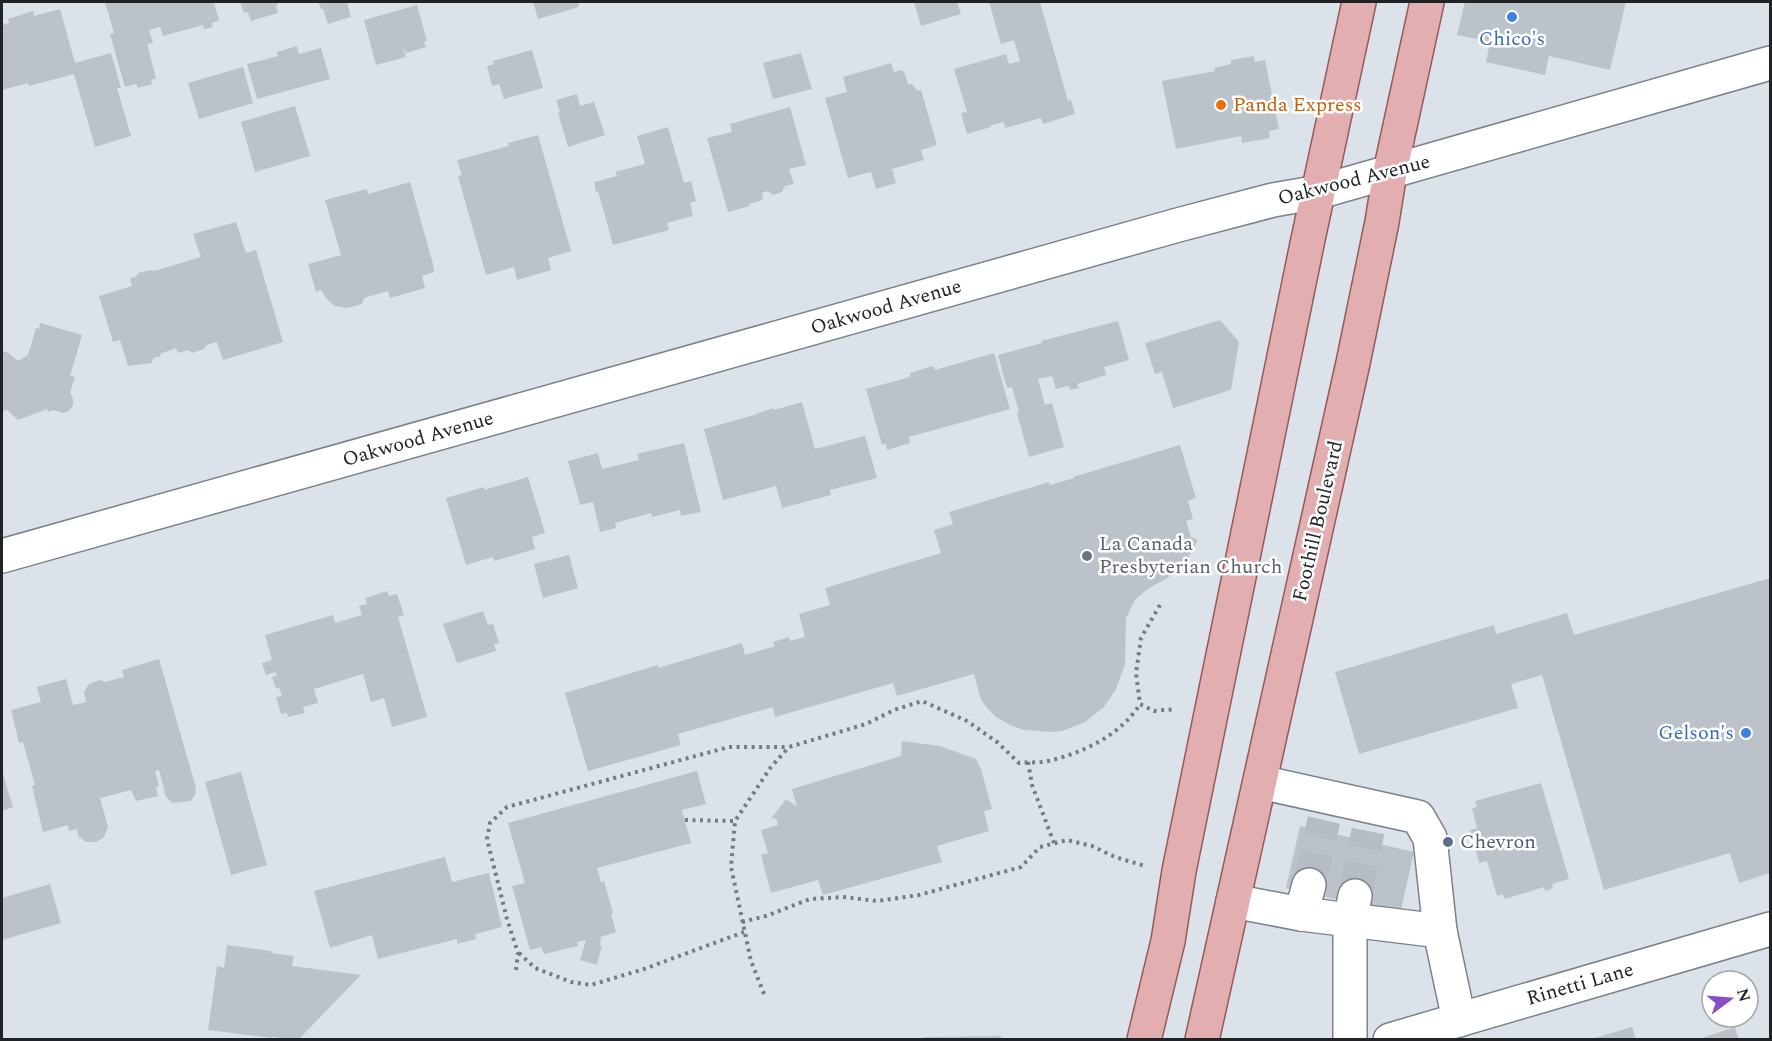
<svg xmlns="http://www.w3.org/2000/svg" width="1772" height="1041" font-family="Spectral,serif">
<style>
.building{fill:#bcc2ca}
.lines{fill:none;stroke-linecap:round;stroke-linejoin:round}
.minor-tunnel{stroke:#b6bcc3;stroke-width:33;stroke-dasharray:33 16;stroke-linecap:butt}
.minor-casing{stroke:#7d828a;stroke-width:36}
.major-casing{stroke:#935a5c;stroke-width:36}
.path{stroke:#777b80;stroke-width:4;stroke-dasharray:3 4.5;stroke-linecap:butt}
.minor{stroke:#fff;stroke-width:33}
.major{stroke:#e3aeaf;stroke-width:33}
.shop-dot{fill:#3f7fe0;stroke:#fff;stroke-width:2}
.food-dot{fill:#e8710a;stroke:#fff;stroke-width:2}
.worship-dot{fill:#6b7280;stroke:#fff;stroke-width:2}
.service-dot{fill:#5c6f8a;stroke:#fff;stroke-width:2}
.labels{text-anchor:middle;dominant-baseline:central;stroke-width:5;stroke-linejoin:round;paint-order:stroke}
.shop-label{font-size:20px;fill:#366cbe;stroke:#fff}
.food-label{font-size:20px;fill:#c56008;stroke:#fff;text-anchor:start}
.street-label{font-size:20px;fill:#202225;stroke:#fff}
.worship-label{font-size:20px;fill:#5b616d;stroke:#fff;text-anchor:start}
.service-label{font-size:20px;fill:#4e5e75;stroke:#fff;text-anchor:start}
</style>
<rect width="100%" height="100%" fill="#dce2ea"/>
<g class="building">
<polygon points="105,2 211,2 211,4 214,3 219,20 212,23 213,27 204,29 203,25 163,36 160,27 149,30 153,43 147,44 156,78 151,80 152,84 138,88 136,84 125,87 110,34 114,33"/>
<polygon points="240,2 277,2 278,5 276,5 278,13 251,21 248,12 244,13"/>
<polygon points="318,2 347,2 351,17 328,24 323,9 321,9"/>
<polygon points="533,2 578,2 579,7 538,19"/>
<polygon points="914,2 957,2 961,14 921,26"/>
<polygon points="989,2 1040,2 1068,101 1071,100 1075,114 1043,124 1041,118 1005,128 1004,122 991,125 991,127 967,134 961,113 967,112 954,69 1006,54 1009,64 1020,61 1014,40 1001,44"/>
<polygon points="1465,2 1626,2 1610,70 1549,56 1545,75 1486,62 1490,42 1457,35"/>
<polygon points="417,5 427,41 424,42 426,47 406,53 403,47 406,57 376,65 364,20"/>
<polygon points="60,9 75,63 111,53 121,88 117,88 131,136 95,147 74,74 29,86 28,83 2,90 2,25 9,23 8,19 33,11 34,16"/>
<polygon points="297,46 299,54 321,48 330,79 257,99 247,64 278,56 277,52"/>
<polygon points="532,50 543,88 504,99 499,84 492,86 487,66 494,64 493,61"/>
<polygon points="801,53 812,89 773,99 763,63"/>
<polygon points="1254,56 1255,62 1265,60 1279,129 1269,131 1270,138 1242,143 1241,136 1176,149 1162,81 1215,71 1214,68 1231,64 1231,60"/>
<polygon points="891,63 894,72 902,70 905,74 908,84 912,84 918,91 921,90 937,145 921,150 924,160 892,169 896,183 876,189 871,172 848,178 825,98 847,92 843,77"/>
<polygon points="243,67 253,103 199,119 188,83"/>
<polygon points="577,94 580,106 594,102 605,135 568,147 558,113 560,112 556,100"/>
<polygon points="295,106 310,156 255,172 241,122"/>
<polygon points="790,107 806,165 789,169 794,184 785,186 782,192 773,195 768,191 762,193 763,200 749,204 750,206 728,212 707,138 732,132 730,124"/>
<polygon points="668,127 684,183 691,181 696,201 690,203 693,216 667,223 669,230 613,245 598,191 596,192 594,182 617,176 615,172 645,164 637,136"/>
<polygon points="538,135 571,251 548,258 551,270 517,280 514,267 486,275 458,176 462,175 457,160 509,146 508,143"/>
<polygon points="410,182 433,264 434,272 422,276 425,288 390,298 388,291 364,298 362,304 347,308 335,306 327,299 321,290 316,292 308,264 341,255 325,200 367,189 368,194"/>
<polygon points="236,222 246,253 256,250 283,342 223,360 217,342 206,345 204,349 192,353 188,350 178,353 176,348 160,354 161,356 153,358 152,363 128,366 120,340 113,342 99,296 132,286 130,278 136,277 138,273 150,270 154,271 201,257 193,234"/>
<polygon points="1220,320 1239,342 1231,390 1173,408 1162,372 1155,374 1145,343"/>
<polygon points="1118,321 1129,360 1104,367 1106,375 1077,384 1079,388 1070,390 1069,386 1056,389 1052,376 1038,379 1045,405 1052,403 1064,447 1029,457 1017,413 1019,412 1012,387 1007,388 998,355 1042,343 1041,341"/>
<polygon points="40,323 82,335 70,376 75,377 70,392 73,399 73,405 69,411 62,413 53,410 48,412 47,409 18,420 7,410 2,411 2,351 9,353 18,361 28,355 36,328 39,329"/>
<polygon points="994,353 1010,409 909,437 910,443 887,450 886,444 882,445 866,389 910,377 910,373 933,366 935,370"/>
<polygon points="802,402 815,449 865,436 877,478 830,490 831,495 782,508 776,486 723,500 704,429 758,414 758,413 774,408 774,410"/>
<polygon points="684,443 701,512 681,516 680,510 652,517 651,513 615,523 616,528 600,532 593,502 580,505 568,461 598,453 602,469 639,460 637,454"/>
<polygon points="1180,445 1196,498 1188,501 1193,519 1186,521 1191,537 1198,540 1186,562 1179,571 1146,590 1135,600 1126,618 1125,664 1116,689 1104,707 1085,722 1062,731 1051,732 1024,730 1010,725 996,717 987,708 981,700 974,674 897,696 893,683 775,717 773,707 678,734 681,745 588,771 565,693 658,665 658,668 742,643 745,655 775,646 773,642 789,637 790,641 805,637 799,614 830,605 825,588 941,553 934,530 953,524 949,512 1049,482 1050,485 1074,478 1073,477"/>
<polygon points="528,477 545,533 532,537 535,549 494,561 493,557 466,565 446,498 484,487 484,490"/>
<polygon points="569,555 578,588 543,598 534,564"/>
<polygon points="1770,578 1770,873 1739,883 1730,853 1604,890 1542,675 1511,684 1518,708 1359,754 1335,672 1494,625 1496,634 1567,613 1574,635"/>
<polygon points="387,591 389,596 397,594 404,615 398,617 427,717 392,727 384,698 371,702 363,674 314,689 318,703 303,707 305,713 288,717 287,713 281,714 276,697 282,696 279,688 276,688 272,677 277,676 275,672 266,675 262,663 272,660 265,635 333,615 335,623 362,615 359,606 367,604 365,598"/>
<polygon points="483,611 488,625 493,624 499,643 494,644 496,651 457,663 443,624"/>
<polygon points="159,659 196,788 195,795 190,801 173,803 166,797 159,770 155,771 159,786 156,787 158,796 136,801 131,790 100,798 108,827 104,837 96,842 86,842 78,836 77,829 69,831 68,825 43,832 32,786 35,785 23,742 19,743 11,710 41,702 37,687 66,679 73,705 86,702 84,692 89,684 100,680 105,682 124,677 122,670"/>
<polygon points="902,741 940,746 976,759 981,769 992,809 984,811 989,831 937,846 942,862 823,895 818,880 771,893 761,855 768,853 761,830 778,825 776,818 771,819 786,799 797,807 792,789 901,756"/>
<polygon points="2,771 13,807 2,811"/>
<polygon points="697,771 706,804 682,810 691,843 597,868 601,882 604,881 613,913 611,914 616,932 601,937 600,946 602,945 597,965 580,960 586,940 577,942 578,946 544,954 541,947 530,950 512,886 525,883 508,823"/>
<polygon points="241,772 267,865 231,875 205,782"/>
<polygon points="1541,783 1569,879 1552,884 1553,888 1545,891 1544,887 1505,899 1503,894 1497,896 1487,861 1479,863 1470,830 1477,828 1472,808 1477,807 1475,801"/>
<polygon points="1300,826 1414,852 1400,914 1286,888"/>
<polygon points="445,857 452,882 489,873 502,927 475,934 476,939 457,944 457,939 378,959 372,935 330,948 314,891"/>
<polygon points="50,884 61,923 2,940 2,898"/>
<polygon points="227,945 271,951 271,953 294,956 292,966 361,975 298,1040 272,1037 272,1038 208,1030 217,966 224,968"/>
<polygon points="1632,1027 1636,1040 1591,1040 1591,1039"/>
<polygon points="1735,1027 1739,1040 1703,1040 1702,1038"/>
<polygon points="1001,1036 1001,1040 923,1040 923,1037"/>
</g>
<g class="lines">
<g class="minor-tunnel">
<polyline points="1309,885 1324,820"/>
<polyline points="1355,896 1368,831"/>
</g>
<defs>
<g id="minor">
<polyline points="2,556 1178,225 1273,200 1319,192 1770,63"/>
<polyline points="1260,782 1418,817 1430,838 1440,931 1459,1020"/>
<polyline points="1233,901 1301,914 1440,931"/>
<polyline points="1301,914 1309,885"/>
<polyline points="1350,1040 1350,921 1355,896"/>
<polyline points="1390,1040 1770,929"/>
</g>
<g id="major">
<polyline points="1144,1040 1168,941 1179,871 1212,709 1307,244 1359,2"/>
<polyline points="1202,1040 1353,363 1382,222 1390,172 1427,2"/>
</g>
</defs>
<use href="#minor" class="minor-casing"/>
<use href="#major" class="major-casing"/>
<g class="path">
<polyline points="1160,605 1141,638 1136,673 1140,704 1154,711 1176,709"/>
<polyline points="1028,762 1032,785 1054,843"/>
<polyline points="685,820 735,821"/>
<polyline points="742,922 766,916 810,899 843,897 877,901 919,895 1021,867 1040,847 1067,840 1092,846 1115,857 1145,866"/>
<polyline points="519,953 535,968 571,982 591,985 644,969 744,932"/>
<polyline points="516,970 518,953 507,919 487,839 490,823 507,807 729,747 788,747"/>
<path d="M764,994L751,961L731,867L735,821L771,767L789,747L866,724L894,710L922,701L967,721L997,742L1019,763C1029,762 1039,763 1048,761C1083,753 1121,735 1140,704"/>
</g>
<use href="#minor" class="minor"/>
<use href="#major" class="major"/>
</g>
<g class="shop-dot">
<circle cx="1512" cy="17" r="6"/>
<circle cx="1746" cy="733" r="6"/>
</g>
<circle class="food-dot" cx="1221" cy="105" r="6"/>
<circle class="worship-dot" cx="1087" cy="556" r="6"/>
<circle class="service-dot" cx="1448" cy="842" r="6"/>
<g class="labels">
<g class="shop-label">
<text x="1512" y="39">Chico's</text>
<text x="1734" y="733" text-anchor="end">Gelson's</text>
</g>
<g class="food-label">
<text x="1233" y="105">Panda Express</text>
</g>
<g class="street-label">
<text transform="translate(1354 180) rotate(-14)">Oakwood Avenue</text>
<text transform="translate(886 307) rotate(-16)">Oakwood Avenue</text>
<text transform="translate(418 439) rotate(-16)">Oakwood Avenue</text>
<text transform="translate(1318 521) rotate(-77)">Foothill Boulevard</text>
<text transform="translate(1580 984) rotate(-16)">Rinetti Lane</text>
</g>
<g class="worship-label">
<text x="1099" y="544">La Canada<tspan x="1099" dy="23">Presbyterian Church</tspan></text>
</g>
<g class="service-label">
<text x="1460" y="842">Chevron</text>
</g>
</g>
<rect width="1772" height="1041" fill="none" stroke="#202225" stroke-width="6"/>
<g transform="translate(1730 999) rotate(74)"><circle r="28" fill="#ffffff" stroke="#a6a7a8" stroke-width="1.5"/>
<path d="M0-4.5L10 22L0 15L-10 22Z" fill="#8a4ec4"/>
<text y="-9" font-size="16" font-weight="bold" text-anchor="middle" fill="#202225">N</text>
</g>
</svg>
